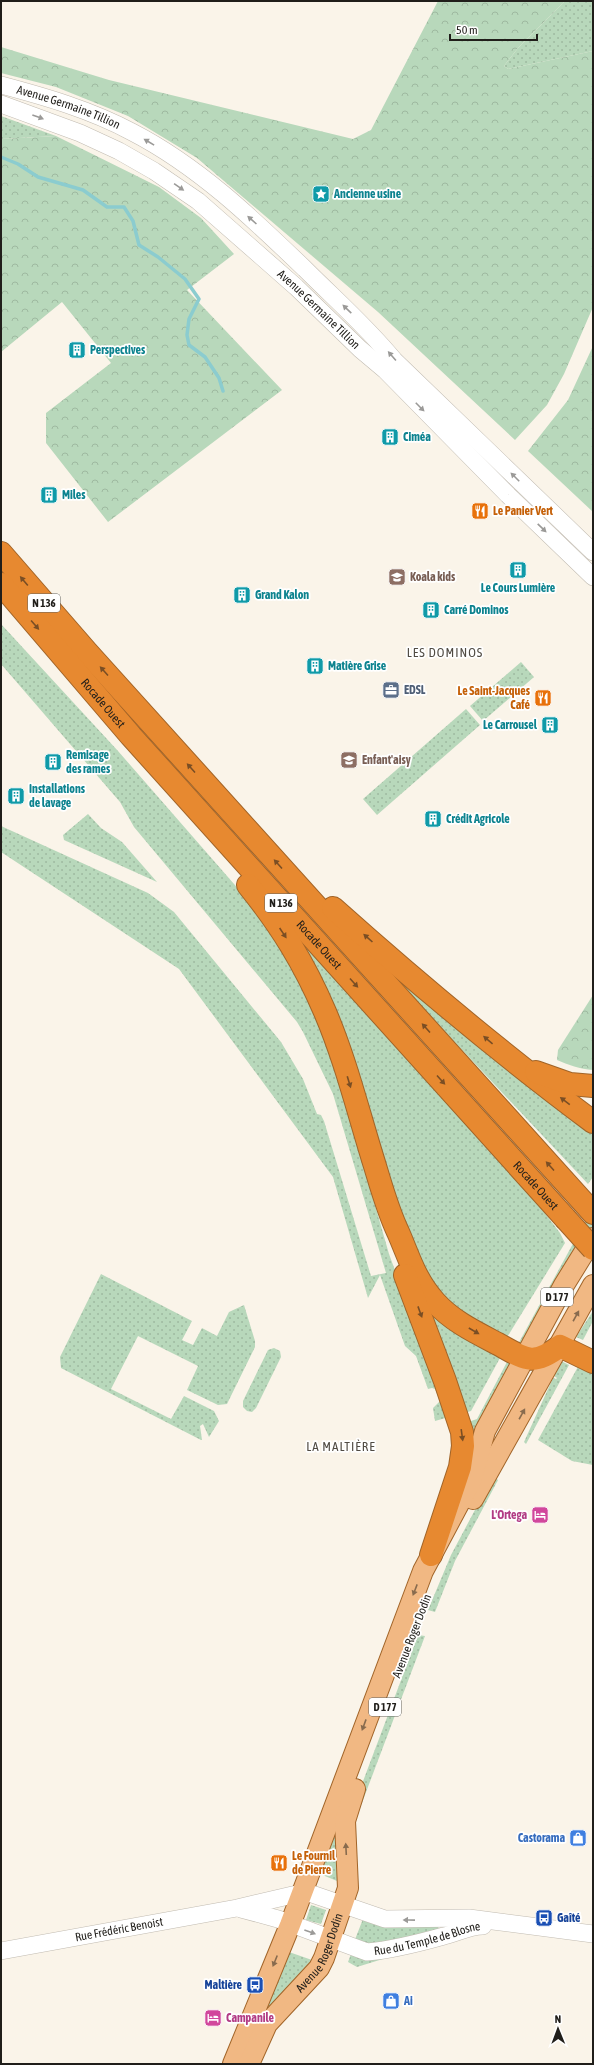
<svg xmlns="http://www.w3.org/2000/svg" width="594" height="2065" font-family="'Asap Condensed',sans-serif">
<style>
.grass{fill:url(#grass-dots)}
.forest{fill:url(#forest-crowns)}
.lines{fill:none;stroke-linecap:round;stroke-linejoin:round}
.stream{stroke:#8bcccf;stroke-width:3.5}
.secondary-casing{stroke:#c1bbb1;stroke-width:18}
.primary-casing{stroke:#a16428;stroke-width:22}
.highway-casing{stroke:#a16428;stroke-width:24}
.secondary{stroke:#fff;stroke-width:17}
.primary{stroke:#f1b883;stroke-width:20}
.highway{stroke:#e78930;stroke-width:22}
.highway-bridge-casing{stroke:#a16428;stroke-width:24;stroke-linecap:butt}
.highway-bridge{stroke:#e78930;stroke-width:22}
.oneway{fill:#9b9a98}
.oneway2{fill:#7a4e24}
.oneway3{fill:#886b4e}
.labels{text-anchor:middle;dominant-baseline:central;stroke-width:3.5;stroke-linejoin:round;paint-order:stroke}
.shield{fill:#fff;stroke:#63625f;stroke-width:1}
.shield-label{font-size:11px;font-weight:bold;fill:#201e1a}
.street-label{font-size:12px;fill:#201e1a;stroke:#fff}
.culture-label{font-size:12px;font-weight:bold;fill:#0d838f;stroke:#fff;text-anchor:start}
.food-label{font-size:12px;font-weight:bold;fill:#c56008;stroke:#fff;text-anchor:start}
.education-label{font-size:12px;font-weight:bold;fill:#785e54;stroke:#fff;text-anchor:start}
.service-label{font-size:12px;font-weight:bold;fill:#4e5e75;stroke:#fff;text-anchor:start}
.hotel-label{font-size:12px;font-weight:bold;fill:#b23c85;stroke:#fff;text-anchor:end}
.shop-label{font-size:12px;font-weight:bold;fill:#366cbe;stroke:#fff;text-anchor:end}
.transit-label{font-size:12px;font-weight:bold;fill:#164399;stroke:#fff;text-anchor:start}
.neighbourhood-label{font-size:13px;letter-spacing:1px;fill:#504b43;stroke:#fff}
</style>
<defs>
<pattern id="grass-dots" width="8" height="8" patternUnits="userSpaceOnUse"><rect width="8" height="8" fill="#b8d8bb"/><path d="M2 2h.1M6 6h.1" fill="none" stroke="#9eb9a0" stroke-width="1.8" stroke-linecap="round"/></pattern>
<pattern id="forest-crowns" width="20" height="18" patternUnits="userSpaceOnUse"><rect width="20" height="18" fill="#b8d8bb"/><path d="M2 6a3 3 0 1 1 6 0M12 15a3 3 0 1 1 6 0" fill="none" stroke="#9eb9a0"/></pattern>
</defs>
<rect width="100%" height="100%" fill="#faf4e9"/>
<g class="grass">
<polygon points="565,1 593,1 593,51 508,69 504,66 518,48"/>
<polygon points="1,116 56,136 1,139"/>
<polygon points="1,624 118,751 241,892 266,924 307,989 341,1086 389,1254 449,1417 435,1421 433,1408 440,1401 435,1389 432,1388 428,1389 416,1356 405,1346 380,1275 368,1298 333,1177 179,969 1,852 1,826 148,893 174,912 281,1042 303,1079 317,1114 321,1115 324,1121 371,1276 386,1273 333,1094 303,1032 297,1022 134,827 120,802 1,664"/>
<polygon points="521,662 534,677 483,721 470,706"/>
<polygon points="466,709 480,725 377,815 363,799"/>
<polygon points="88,814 101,828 122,842 157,882 64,840 63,835"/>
<polygon points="299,938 538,1204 560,1233 565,1243 506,1339 456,1315 424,1276"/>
<polygon points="393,968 593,1131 593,1177 588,1184 389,972"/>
<polygon points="593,1207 593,1225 527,1346 517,1346"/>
<polygon points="101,1274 192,1321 182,1340 193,1345 202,1328 217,1336 229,1312 244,1305 255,1341 255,1347 227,1404 218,1405 187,1390 198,1366 138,1336 111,1389 171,1419 184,1396 214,1411 219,1421 209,1437 203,1424 200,1426 202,1440 201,1440 61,1368 60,1357"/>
<polygon points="425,1304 500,1358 471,1411 461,1414"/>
<polygon points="593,1311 593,1321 583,1340 576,1337"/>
<polygon points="274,1348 280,1351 281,1357 256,1408 252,1412 247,1411 243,1407 243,1401 268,1350"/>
<polygon points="508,1360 510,1363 463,1472 465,1423 477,1419"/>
<polygon points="561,1361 569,1365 526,1444 524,1442 553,1378 556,1379 557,1378 554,1376"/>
<polygon points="580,1363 593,1370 593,1465 572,1461 538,1440"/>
<polygon points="493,1476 498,1480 455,1561 435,1612 428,1610 451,1555"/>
<polygon points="418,1635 425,1636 357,1816 356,1800"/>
<polygon points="340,1805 342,1883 315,1872"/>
<polygon points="311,1905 326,1910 321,1924 306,1920"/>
<polygon points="363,1919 438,1925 439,1932 378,1947 354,1942"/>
<polygon points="415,1949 357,1967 348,1962 351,1954"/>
<polygon points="289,1952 312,1960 312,1962 255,2025"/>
</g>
<g class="forest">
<polygon points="438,1 565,1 518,48 504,66 508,69 593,51 593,307 564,374 547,405 515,440 378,312 197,158 128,116 56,87 1,73 1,47 109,80 353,139 371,130"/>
<polygon points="56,136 159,187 201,218 234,254 187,290 282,390 108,522 46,443 46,413 111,363 62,302 1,352 1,139"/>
<polygon points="593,346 593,512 528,451 568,400"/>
<path d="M593,995V1070C580,1069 568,1065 557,1060L558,1050Z"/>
</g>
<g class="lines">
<polyline class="stream" points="1,157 18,164 38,177 83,190 107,207 124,207 133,221 139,245 158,257 185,279 199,299 189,319 187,335 189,345 205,357 219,378 223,391"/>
<defs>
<g id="secondary">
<path id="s1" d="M1,85C46,97 91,110 132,132C198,166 252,218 305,269C335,299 367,327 394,360L593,552"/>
<path id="s2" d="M1,104L80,133L119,151L154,171L198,201L296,287L360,349L385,370L508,495L593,577"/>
<path id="s3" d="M241,1909L278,1919L367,1952C392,1950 419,1943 444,1936C457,1933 469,1926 483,1926"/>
<path id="s4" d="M1,1951L237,1908L301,1893L312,1894L385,1919L469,1918L593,1934"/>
</g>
<g id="primary">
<polyline points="473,1499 593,1285"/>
<polyline points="233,2064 290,1925 423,1571 471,1481 485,1431 564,1285 593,1238"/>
<path id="s5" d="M249,2064L267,2024L319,1968L324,1958L348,1888L345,1821L355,1789"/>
</g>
<g id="highway">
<polyline points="1,553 87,652 593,1213"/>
<path id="s6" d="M1,584L131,736L565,1218"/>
<path d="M248,885C281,926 304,963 325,1012C346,1061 359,1115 375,1166C382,1189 388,1211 398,1232C409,1257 415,1280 435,1302C452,1321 475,1332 498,1344C525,1359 533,1367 560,1346L593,1362"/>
<path d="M333,908C417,983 503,1055 593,1122"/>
<polyline points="536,1072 570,1084 593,1086"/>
<polyline points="405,1275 445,1381 462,1432 463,1446 460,1467 431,1555"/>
</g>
</defs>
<use href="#secondary" class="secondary-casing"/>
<use href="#primary" class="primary-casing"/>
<use href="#highway" class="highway-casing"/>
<use href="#secondary" class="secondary"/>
<use href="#primary" class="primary"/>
<use href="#highway" class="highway"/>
<defs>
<polyline id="highway-bridge" points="565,1218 593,1249"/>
</defs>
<use href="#highway-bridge" class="highway-bridge-casing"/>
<use href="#highway-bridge" class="highway-bridge"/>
</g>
<defs><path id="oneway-solid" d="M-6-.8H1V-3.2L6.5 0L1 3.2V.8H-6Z"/></defs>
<g class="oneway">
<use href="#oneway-solid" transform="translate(38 117) rotate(20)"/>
<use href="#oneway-solid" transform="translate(149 142) rotate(-149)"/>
<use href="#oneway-solid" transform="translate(179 187) rotate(35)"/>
<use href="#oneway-solid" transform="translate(252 220) rotate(-138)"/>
<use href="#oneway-solid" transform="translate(347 309) rotate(-136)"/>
<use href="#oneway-solid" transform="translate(392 356) rotate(-131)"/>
<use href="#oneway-solid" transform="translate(420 407) rotate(45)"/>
<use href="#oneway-solid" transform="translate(515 477) rotate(-135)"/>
<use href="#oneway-solid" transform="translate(542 528) rotate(44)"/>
<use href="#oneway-solid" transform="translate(409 1920) rotate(-179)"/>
<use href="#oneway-solid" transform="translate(310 1932) rotate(20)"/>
</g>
<g class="oneway2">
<use href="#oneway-solid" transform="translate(24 581) rotate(-130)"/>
<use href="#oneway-solid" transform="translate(35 625) rotate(49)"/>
<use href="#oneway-solid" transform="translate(104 671) rotate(-132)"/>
<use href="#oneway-solid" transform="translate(191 768) rotate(-132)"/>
<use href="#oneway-solid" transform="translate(278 864) rotate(-132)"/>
<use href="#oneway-solid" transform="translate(283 933) rotate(56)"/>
<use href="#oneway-solid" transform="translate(368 938) rotate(-138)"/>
<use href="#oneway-solid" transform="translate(354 983) rotate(48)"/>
<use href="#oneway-solid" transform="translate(426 1028) rotate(-132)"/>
<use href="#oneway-solid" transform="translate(488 1040) rotate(-140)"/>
<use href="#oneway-solid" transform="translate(441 1080) rotate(48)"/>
<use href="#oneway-solid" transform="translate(349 1082) rotate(73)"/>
<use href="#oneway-solid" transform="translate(565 1101) rotate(-143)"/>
<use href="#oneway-solid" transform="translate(550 1166) rotate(-132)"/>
<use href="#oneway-solid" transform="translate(420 1312) rotate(70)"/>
<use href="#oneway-solid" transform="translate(474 1331) rotate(30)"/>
<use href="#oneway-solid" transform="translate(462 1435) rotate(82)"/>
</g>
<g class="oneway3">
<use href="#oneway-solid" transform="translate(576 1316) rotate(-61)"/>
<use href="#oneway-solid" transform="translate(522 1414) rotate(-61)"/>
<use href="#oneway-solid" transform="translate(415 1590) rotate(111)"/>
<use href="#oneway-solid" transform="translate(364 1725) rotate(110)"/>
<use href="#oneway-solid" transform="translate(346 1849) rotate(-93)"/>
<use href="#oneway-solid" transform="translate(275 1961) rotate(112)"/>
</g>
<defs>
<symbol id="sight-square" viewBox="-11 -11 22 22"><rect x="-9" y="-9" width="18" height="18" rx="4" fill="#0f9aa8" stroke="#fff"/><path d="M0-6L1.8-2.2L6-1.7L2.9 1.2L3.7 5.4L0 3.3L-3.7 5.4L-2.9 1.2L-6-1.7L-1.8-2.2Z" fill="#fff"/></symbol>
<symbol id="building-square" viewBox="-11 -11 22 22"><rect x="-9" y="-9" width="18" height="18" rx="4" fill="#0f9aa8" stroke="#fff"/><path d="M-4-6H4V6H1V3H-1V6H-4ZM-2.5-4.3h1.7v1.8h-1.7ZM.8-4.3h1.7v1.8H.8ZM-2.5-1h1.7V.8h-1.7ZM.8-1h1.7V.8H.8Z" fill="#fff"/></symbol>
<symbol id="restaurant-square" viewBox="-11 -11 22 22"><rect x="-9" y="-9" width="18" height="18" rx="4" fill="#e8710a" stroke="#fff"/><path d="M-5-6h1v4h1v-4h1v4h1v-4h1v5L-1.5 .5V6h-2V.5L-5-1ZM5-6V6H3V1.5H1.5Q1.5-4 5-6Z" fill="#fff"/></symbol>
<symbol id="school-square" viewBox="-11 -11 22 22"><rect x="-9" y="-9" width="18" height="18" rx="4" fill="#8d6e63" stroke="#fff"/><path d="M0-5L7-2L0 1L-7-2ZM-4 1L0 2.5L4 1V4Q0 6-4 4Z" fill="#fff"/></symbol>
<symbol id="office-square" viewBox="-11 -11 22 22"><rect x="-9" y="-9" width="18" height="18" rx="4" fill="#5c6f8a" stroke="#fff"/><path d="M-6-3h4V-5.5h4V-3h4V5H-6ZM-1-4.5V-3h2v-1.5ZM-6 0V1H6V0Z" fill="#fff"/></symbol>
<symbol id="hotel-square" viewBox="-11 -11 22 22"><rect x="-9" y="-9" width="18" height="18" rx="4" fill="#d1479c" stroke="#fff"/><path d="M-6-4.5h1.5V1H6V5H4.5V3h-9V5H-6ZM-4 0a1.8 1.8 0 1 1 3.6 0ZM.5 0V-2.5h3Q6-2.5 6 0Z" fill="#fff"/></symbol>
<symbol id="shop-square" viewBox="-11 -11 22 22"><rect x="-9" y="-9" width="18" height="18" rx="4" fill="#3f7fe0" stroke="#fff"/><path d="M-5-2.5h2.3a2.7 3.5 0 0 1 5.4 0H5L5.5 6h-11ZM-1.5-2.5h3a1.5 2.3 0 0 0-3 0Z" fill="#fff"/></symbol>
<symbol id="bus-square" viewBox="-11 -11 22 22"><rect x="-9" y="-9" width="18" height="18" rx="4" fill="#1a4fb4" stroke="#fff"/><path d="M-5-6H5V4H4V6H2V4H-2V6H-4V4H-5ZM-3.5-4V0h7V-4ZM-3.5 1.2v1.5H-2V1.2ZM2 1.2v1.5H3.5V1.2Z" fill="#fff"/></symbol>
</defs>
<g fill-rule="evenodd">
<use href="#sight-square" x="311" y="184" width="20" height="20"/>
<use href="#building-square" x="67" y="340" width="20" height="20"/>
<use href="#building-square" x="380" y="427" width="20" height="20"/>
<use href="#building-square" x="39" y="485" width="20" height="20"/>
<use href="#restaurant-square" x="470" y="501" width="20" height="20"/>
<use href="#building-square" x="508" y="560" width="20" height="20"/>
<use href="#school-square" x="387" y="567" width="20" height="20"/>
<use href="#building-square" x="232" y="585" width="20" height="20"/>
<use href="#building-square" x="421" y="600" width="20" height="20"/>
<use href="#building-square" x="305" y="656" width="20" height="20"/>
<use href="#office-square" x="381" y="680" width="20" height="20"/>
<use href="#restaurant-square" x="533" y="688" width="20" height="20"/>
<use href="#building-square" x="540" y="715" width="20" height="20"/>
<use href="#school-square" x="339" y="750" width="20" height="20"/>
<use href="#building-square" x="43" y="752" width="20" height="20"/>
<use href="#building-square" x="6" y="786" width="20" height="20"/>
<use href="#building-square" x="423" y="809" width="20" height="20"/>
<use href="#hotel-square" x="530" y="1505" width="20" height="20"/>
<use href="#shop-square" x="568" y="1828" width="20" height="20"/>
<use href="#restaurant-square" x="269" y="1853" width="20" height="20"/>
<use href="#bus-square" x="534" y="1908" width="20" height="20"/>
<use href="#bus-square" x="245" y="1975" width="20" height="20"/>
<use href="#shop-square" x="381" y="1991" width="20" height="20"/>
<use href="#hotel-square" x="203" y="2008" width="20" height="20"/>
</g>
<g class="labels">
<g class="shield">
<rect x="28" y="594" width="32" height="18" rx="3"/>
<rect x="265" y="894" width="32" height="18" rx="3"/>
<rect x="541" y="1288" width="32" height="18" rx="3"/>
<rect x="369" y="1698" width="32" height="18" rx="3"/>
</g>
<g class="shield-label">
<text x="44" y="603">N 136</text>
<text x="281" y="903">N 136</text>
<text x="557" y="1297">D 177</text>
<text x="385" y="1707">D 177</text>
</g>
<g class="street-label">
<text stroke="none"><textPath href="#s1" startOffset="71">Avenue Germaine Tillion</textPath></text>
<text stroke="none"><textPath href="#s2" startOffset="383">Avenue Germaine Tillion</textPath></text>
<text stroke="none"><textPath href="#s6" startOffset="157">Rocade Ouest</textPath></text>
<text stroke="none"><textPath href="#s6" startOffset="481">Rocade Ouest</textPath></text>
<text stroke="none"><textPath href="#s6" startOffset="805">Rocade Ouest</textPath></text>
<text transform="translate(412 1636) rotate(-69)">Avenue Roger Dodin</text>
<text stroke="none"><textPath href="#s4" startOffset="120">Rue Frédéric Benoist</textPath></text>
<text stroke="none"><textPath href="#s3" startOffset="195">Rue du Temple de Blosne</textPath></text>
<text stroke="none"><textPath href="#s5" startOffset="134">Avenue Roger Dodin</textPath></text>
</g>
<g class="culture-label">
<text x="334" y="194">Ancienne usine</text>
<text x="90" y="350">Perspectives</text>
<text x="403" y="437">Ciméa</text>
<text x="62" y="495">Miles</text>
<text x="518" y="588" text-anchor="middle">Le Cours Lumière</text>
<text x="255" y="595">Grand Kalon</text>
<text x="444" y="610">Carré Dominos</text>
<text x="328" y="666">Matière Grise</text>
<text x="537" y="725" text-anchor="end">Le Carrousel</text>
<text x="66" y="755">Remisage<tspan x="66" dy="14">des rames</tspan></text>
<text x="29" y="789">Installations<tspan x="29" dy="14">de lavage</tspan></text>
<text x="446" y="819">Crédit Agricole</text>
</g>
<g class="food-label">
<text x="493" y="511">Le Panier Vert</text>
<text x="530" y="691" text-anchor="end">Le Saint-Jacques<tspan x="530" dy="14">Café</tspan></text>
<text x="292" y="1856">Le Fournil<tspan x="292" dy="14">de Pierre</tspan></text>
</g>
<g class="education-label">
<text x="410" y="577">Koala kids</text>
<text x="362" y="760">Enfant'aisy</text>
</g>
<g class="service-label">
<text x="404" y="690">EDSL</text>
</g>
<g class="hotel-label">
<text x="527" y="1515">L'Ortega</text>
<text x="226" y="2018" text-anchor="start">Campanile</text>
</g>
<g class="shop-label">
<text x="565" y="1838">Castorama</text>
<text x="404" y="2001" text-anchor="start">Ai</text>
</g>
<g class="transit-label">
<text x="557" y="1918">Gaîté</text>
<text x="242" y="1985" text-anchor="end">Maltière</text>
</g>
<g class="neighbourhood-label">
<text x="445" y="652">LES DOMINOS</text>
<text x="341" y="1446">LA MALTIÈRE</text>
</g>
</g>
<rect width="594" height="2065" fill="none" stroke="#201e1a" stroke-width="4"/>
<g transform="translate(558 2029) rotate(359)" stroke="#ffffff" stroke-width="3" paint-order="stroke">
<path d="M0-3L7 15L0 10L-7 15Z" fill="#201e1a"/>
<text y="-6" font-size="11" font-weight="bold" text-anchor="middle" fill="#201e1a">N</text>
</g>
<path d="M450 34v6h87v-6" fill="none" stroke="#201e1a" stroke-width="2"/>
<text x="456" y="34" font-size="12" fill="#201e1a" stroke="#ffffff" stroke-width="3" paint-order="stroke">50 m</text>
</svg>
